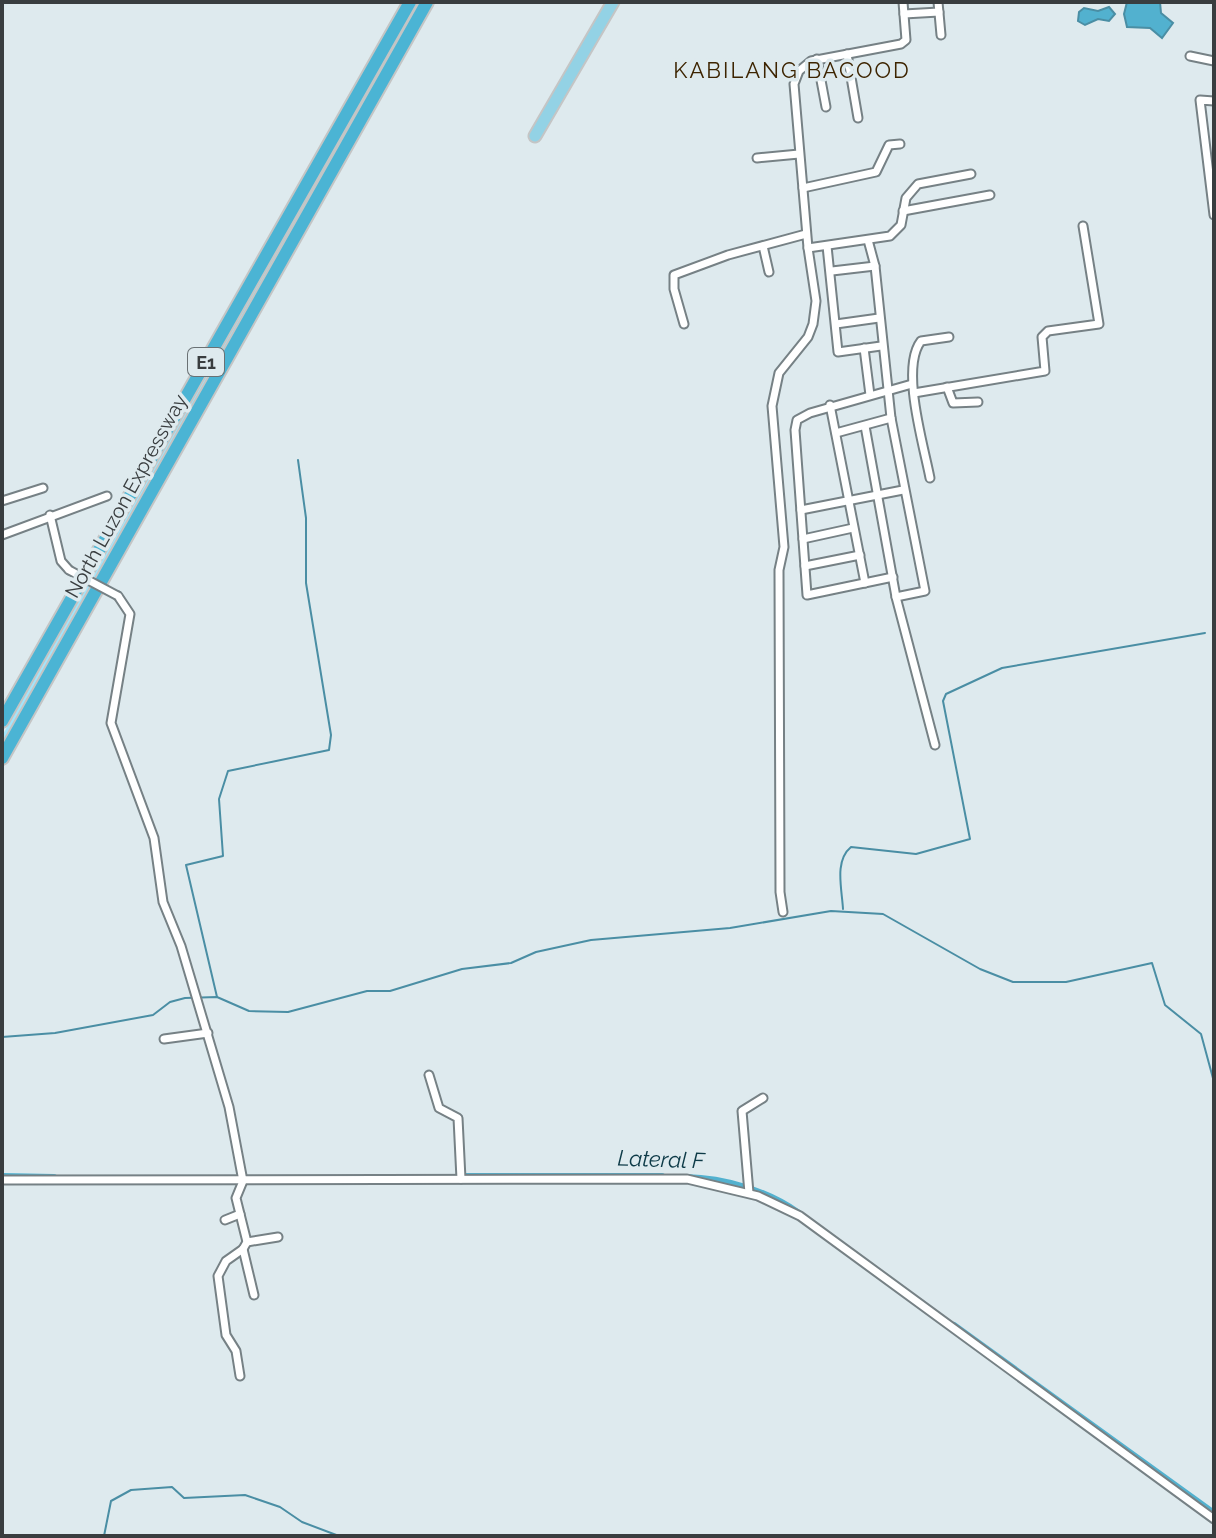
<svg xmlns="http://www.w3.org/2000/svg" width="1216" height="1538" font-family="Raleway,sans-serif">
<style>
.green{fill:#a3e5fb}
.water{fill:#52b1cf;stroke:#4a8ea4;stroke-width:2}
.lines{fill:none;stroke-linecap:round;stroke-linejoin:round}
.stream{stroke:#4a8ea4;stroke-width:2}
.canal{stroke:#52b1cf;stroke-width:6}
.minor-casing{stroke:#768185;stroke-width:11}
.primary-casing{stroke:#c4c5c5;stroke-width:15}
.motorway-casing{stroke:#c4c5c5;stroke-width:16}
.minor{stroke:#fff;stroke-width:7}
.primary{stroke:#93d2e5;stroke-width:11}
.motorway{stroke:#4bb4d4;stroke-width:12}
.minor-bridge-casing{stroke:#768185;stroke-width:11;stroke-linecap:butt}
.minor-bridge{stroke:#fff;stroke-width:7}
.labels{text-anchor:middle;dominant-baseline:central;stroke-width:7;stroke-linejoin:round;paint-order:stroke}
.shield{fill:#deeaee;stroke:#6a7174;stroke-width:2}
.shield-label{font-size:18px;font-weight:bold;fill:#393d3f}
.street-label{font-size:20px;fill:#393d3f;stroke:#deeaee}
.neighbourhood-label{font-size:22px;letter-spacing:2px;fill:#3d2401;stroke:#deeaee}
.water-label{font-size:22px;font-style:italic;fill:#0d3a47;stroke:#deeaee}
</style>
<rect width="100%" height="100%" fill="#deeaee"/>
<polygon class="green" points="417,2 426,2 2,750 2,736"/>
<g class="water">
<polygon points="1127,2 1160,2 1161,13 1173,23 1162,38 1150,28 1127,27 1124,14"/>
<polygon points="1109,7 1115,14 1109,21 1098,19 1085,25 1078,21 1079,12 1084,8 1098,11"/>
</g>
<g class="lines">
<g class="stream">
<path d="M843,909C842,889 834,861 851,847L916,854L970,839L943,701L946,694L1002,668L1205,633"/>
<polyline points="217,997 186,865 223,856 219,799 228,771 329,750 331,735 306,583 306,518 298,460"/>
<polyline points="2,1037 55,1033 153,1015 170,1002 185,998 217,997 249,1011 288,1012 367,991 390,991 462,969 511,963 536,952 591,940 730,928 831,911 883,914 980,969 1013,982 1066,982 1152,963 1165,1005 1201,1034 1214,1082"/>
<polyline points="104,1536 111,1501 131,1490 172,1487 184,1498 245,1495 280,1507 302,1522 339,1536"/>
</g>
<g class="canal">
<polyline points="2,1176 54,1177"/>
<polyline points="458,1176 662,1176"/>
<path d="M686,1177C724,1178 767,1190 799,1213"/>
<polyline points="954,1325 1214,1513"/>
</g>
<defs>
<g id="minor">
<polyline points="938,2 941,35"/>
<polyline points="904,14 939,12"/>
<polyline points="847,54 858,118"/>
<polyline points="1190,56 1214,61"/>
<polyline points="817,59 826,107"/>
<polyline points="1214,101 1200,100 1214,215"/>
<polyline points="757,158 799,154"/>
<polyline points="803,188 876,172 889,145 900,144"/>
<polyline points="903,211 990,195"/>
<polyline points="868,240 875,266 891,418 925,591 896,597"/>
<polyline points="763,246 769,272"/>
<polyline points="827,246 838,352 881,346"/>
<polyline points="808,248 890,236 901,225 906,198 918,184 971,174"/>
<polyline points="832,271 875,266"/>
<polyline points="684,324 674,289 674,275 728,255 806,234"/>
<polyline points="836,324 879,318"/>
<polyline points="864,348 870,395"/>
<polyline points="947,387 953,403 978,402"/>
<polyline points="914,393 1045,371 1042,337 1048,331 1099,324 1083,226"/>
<polyline points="830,405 865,583"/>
<polyline points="865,426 896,597 935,745"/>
<polyline points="836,433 891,418"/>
<path d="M930,478C924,446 900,368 921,341L949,337"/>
<polyline points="2,501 43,488"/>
<polyline points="801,510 903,490"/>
<polyline points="50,515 61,561 69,570"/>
<polyline points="2,535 107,496"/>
<polyline points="803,539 853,528"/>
<polyline points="805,566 860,555"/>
<polyline points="893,577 807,595 795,430 797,420 810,413 912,384"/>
<polyline points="118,596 130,614 111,723 154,838 163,902 181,946 229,1107 243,1181 236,1198 247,1242 243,1249 226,1261 218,1276 226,1335 236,1351 240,1376"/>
<polyline points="783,912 780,892 779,570 784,547 772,406 779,373 808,337 813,324 816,301 808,248 794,84 799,71 811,61 901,44 906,40 903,2"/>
<polyline points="164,1039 208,1033"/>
<polyline points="429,1075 439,1108 458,1118 461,1179"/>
<polyline points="2,1180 687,1179 758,1196 800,1216 1214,1519"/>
<polyline points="749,1193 742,1111 763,1098"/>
<polyline points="225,1220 240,1214"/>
<polyline points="247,1242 278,1237"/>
<polyline points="243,1249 254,1295"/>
</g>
<polyline id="primary" points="535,136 613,2"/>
<g id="motorway">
<polyline points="2,721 410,2"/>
<polyline points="2,758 427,2"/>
</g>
</defs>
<use href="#minor" class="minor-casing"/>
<use href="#primary" class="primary-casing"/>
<use href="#motorway" class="motorway-casing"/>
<use href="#minor" class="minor"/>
<use href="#primary" class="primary"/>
<use href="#motorway" class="motorway"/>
<defs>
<polyline id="minor-bridge" points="69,570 118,596"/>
</defs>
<use href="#minor-bridge" class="minor-bridge-casing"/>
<use href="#minor-bridge" class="minor-bridge"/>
</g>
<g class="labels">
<rect class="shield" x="188" y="348" width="36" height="28" rx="6"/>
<g class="shield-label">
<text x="206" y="362">E1</text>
</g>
<g class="street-label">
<text transform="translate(126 496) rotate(-61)">North Luzon Expressway</text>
</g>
<g class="neighbourhood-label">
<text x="792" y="70">KABILANG BACOOD</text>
</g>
<g class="water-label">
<text transform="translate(661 1159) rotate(2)">Lateral F</text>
</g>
</g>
<rect width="1216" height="1538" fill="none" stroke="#393d3f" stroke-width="8"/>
</svg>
